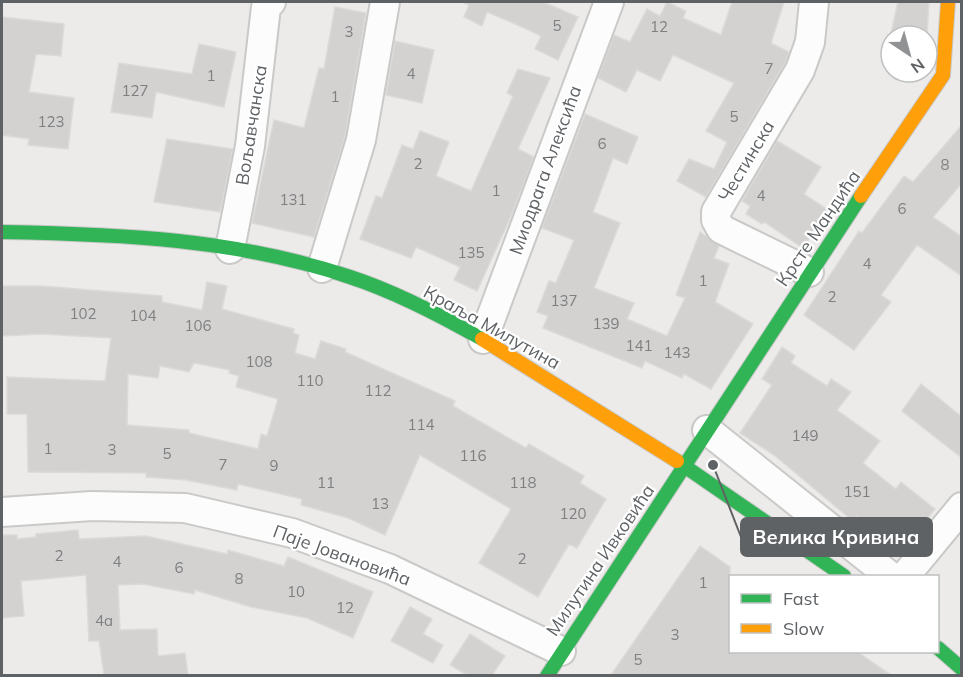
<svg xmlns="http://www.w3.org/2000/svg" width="963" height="677" font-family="Mulish,sans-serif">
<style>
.building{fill:#d4d2d1;stroke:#dcdad8;stroke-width:1.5;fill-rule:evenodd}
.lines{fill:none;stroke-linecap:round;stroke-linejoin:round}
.street-casing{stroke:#c9c9c8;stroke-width:32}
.fast-casing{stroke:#c7c8c8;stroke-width:16}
.slow-casing{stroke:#c7c8c8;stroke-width:16}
.street{stroke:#fcfcfc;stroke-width:28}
.fast{stroke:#30b455;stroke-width:14}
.slow{stroke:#ff9f0a;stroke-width:14}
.labels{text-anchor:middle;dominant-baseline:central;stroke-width:4.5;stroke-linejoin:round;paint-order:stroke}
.number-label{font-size:15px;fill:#7d7f81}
.street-label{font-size:18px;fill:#5e6265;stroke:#fff}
.leader{fill:none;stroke:#5e6265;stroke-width:2}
.callout-dot{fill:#5e6265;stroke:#fff;stroke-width:2}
.callout{fill:#5e6265;stroke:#5e6265;stroke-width:2}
.callout-label{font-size:20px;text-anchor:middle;font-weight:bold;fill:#fff}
</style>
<rect width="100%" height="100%" fill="#edebe9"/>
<g class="building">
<polygon points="462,2 543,2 578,17 558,60 535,49 541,36 520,26 487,12 482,26 464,17 469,5"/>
<polygon points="667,2 686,11 683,18 721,35 732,2 784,2 771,43 789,52 785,63 706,197 677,181 689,159 714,169 727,142 706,131 734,83 673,55 660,81 637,70 626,92 598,78 614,35 630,42 647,9 660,16"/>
<polygon points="898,2 929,2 927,36 891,36 891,56 886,55"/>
<polygon points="335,7 366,13 345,136 314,237 252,223 274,120 304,128 319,68 324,69"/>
<polygon points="2,17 64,24 61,56 36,54 29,92 74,98 68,149 28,145 29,139 2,135"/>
<polygon points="395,41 434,50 422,103 386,95"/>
<polygon points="199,44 236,52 224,107 156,92 152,118 111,112 119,63 192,74"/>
<polygon points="518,69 550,78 518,149 534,157 511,216 477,291 454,280 460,267 416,247 411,258 360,239 376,196 382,198 402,145 413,149 420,131 449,142 436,176 471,191 513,96 507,93"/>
<polygon points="585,114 638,137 627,164 613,158 593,212 620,223 594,288 634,303 627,319 667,336 685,298 676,295 700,232 719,246 714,258 729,264 715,302 753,324 711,389 684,374 682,378 645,361 642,368 543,328 548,316 537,312 549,281 556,283 574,240 542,228"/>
<polygon points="962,125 962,183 933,217 962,237 962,276 917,245 881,295 891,302 854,350 804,315 859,231 862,233 904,176 913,182"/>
<polygon points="167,139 233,149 220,212 154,202"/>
<polygon points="777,141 821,167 804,194 828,210 803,248 764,222 762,224 746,214 750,206 742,201"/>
<path d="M207,282L227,286L222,309L294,329L293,333L299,335L295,353L315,359L321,341L346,349L345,352L455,401L453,406L526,448L529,444L584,476L580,483L606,499L577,548L569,544L538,597L479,563L511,509L420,455L385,535L348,518L301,505L302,499L238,484L237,490L186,480L146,477V473L28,472L27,414H7V377L105,381L111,338L42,334L2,336V286H42L162,296V302L202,310ZM194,363L230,370L229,373L239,376L236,387L278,399L267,436L261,434L258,449L189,433V430L127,425L128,374L158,378L160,366L189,372Z"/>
<polygon points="782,347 795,356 791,363 827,386 831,379 851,392 837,410 880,441 863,463 896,489 901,482 935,509 901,551 857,516 853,521 774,455 740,433 772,385 762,379"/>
<polygon points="921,384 962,417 962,458 902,411"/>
<polygon points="78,530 79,539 146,536 227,554 228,550 284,566 288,557 373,592 353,638 307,618 251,607 195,590 194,594 143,584 118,585 120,630 157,629 158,656 185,653 188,675 104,675 99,641 89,641 86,575 21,581 24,616 2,618 2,535 17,535 17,539 36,537 36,534"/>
<polygon points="700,546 730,567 730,651 856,651 891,675 611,675"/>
<polygon points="410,607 432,619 423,634 443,645 433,663 391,641"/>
<polygon points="470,634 505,656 492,675 467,675 450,665"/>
</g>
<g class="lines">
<defs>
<g id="street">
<polyline points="230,249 250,146 266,7 271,2"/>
<polyline points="322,268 361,140 385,2"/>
<polyline points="809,272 721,229 716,220 716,212 800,70 810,42 814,2"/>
<polyline points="483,339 609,2"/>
<polyline points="707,430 890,576"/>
<polyline points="2,512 92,506 185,508 292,533 390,569 561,651"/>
<polyline points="905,576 962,507"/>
</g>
<g id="fast">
<path d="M2,232C119,234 238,239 350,277C396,292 440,315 482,339"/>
<polyline points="677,461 844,576"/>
<polyline points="938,648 962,669"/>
<polyline points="547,676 861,196"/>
</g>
<g id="slow">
<polyline points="861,196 943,75 948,2"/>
<polyline points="482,339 677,461"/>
</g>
</defs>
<use href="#street" class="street-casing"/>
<use href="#fast" class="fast-casing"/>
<use href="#slow" class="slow-casing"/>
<use href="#street" class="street"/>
<use href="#fast" class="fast"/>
<use href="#slow" class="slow"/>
</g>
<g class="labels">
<g class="number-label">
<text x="557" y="25">5</text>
<text x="659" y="26">12</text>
<text x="349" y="31">3</text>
<text x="769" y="68">7</text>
<text x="411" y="73">4</text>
<text x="211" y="75">1</text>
<text x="135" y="90">127</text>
<text x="335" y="96">1</text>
<text x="734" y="116">5</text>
<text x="51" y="121">123</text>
<text x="602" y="143">6</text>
<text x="418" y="163">2</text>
<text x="945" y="164">8</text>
<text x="496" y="190">1</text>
<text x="761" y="195">4</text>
<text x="293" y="199">131</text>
<text x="902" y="208">6</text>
<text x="471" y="252">135</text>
<text x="867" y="263">4</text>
<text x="703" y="280">1</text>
<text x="832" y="296">2</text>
<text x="564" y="300">137</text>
<text x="83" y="313">102</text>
<text x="143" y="315">104</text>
<text x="606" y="323">139</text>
<text x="198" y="325">106</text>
<text x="639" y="345">141</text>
<text x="677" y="352">143</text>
<text x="259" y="361">108</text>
<text x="310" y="380">110</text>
<text x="378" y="390">112</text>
<text x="421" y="424">114</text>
<text x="805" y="435">149</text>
<text x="48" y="448">1</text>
<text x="112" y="449">3</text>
<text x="167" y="453">5</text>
<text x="473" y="455">116</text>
<text x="223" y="464">7</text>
<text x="274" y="465">9</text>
<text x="326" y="482">11</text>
<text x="523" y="482">118</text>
<text x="857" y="491">151</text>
<text x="380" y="503">13</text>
<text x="573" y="513">120</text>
<text x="59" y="555">2</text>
<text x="522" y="558">2</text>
<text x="117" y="561">4</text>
<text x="179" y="567">6</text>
<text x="239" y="578">8</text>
<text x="703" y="582">1</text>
<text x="296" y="591">10</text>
<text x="345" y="607">12</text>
<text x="104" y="620">4a</text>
<text x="675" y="634">3</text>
<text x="638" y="659">5</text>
</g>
<g class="street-label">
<text transform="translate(251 125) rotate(-81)">Вољавчанска</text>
<text transform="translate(746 161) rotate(-59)">Честинска</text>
<text transform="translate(545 170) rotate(-70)">Миодрага Алексића</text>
<text transform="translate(818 228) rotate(-56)">Крсте Мандића</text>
<text transform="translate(492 327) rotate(29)">Краља Милутина</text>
<text transform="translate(342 555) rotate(20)">Паје Јовановића</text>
<text transform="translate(600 560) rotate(-56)">Милутина Ивковића</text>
</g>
</g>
<path class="leader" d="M713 465L741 537"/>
<circle class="callout-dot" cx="713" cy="465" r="6"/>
<rect class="callout" x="741" y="518" width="191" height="38" rx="6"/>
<g class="callout-label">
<text x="836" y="544">Велика Кривина</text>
</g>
<rect width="963" height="677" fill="none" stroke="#5e6265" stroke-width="6"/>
<rect x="729" y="575" width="210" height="78" fill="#ffffff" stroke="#bfc0c1" stroke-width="1.5"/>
<rect x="741" y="594" width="30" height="9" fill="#30b455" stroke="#bfc0c1" stroke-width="1.5"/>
<text x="783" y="605" font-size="18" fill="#5e6265">Fast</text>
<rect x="741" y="624" width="30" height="9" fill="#ff9f0a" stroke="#bfc0c1" stroke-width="1.5"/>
<text x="783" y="635" font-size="18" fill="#5e6265">Slow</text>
<g transform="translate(909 54) rotate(144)"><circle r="28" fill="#ffffff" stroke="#bfc0c1" stroke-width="1.5"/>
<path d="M0-4.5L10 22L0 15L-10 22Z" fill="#909293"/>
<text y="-9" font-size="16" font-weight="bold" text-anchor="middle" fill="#5e6265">N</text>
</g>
</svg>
